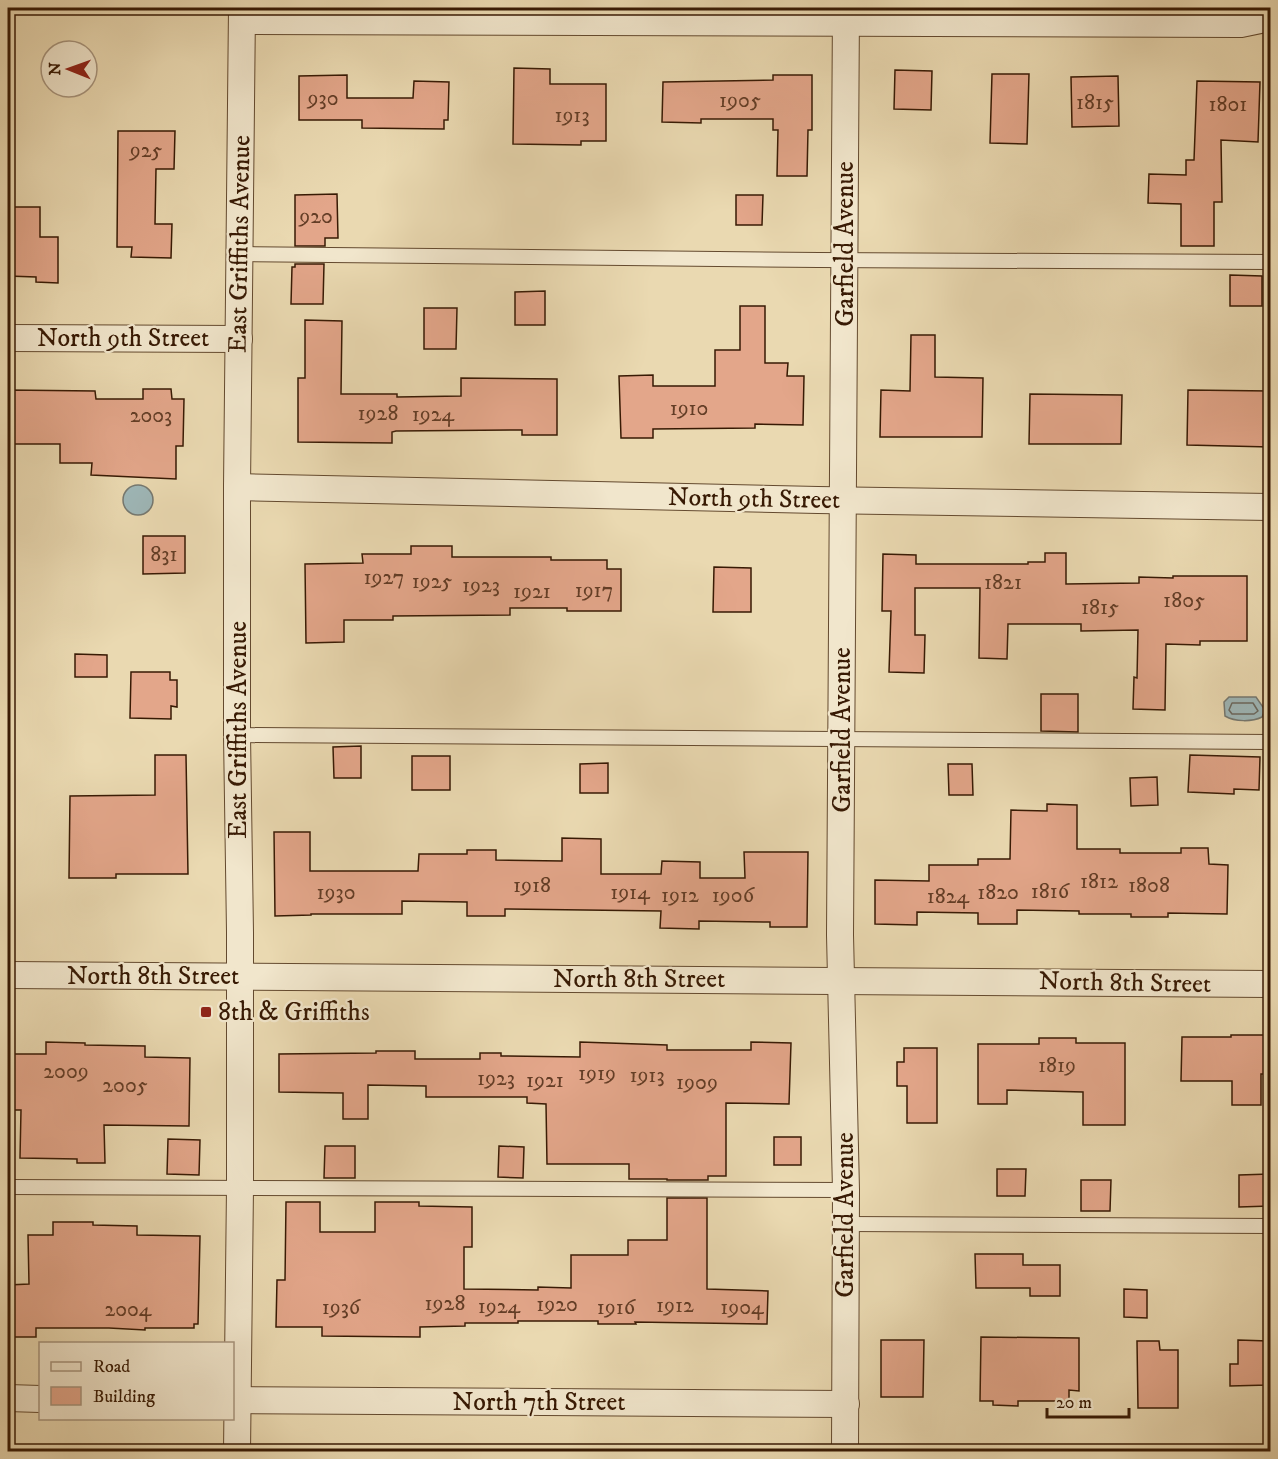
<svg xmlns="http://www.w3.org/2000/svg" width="1278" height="1459" font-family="'IM FELL DW Pica',serif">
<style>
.water{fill:#9eb7b8;stroke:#757870;stroke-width:1.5}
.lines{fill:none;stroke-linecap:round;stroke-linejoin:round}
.shore{stroke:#6b685e;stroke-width:1.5}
.building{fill:#e3a68a;stroke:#381a04;stroke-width:1.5}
.lane-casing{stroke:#644a2f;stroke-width:16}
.street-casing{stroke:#644a2f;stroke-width:28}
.lane{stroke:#f1e6cc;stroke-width:14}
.street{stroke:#f1e6cc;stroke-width:26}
.poi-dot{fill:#8f2418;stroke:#f1e6cc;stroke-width:2}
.labels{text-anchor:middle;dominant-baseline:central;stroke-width:4.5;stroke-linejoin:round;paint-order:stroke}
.number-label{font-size:22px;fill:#633d26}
.street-label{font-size:26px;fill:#381a04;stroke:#f1e6cc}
.poi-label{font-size:26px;fill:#381a04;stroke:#f1e6cc;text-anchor:start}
</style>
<rect width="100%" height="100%" fill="#ead9b1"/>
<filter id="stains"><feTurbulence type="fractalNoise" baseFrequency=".00333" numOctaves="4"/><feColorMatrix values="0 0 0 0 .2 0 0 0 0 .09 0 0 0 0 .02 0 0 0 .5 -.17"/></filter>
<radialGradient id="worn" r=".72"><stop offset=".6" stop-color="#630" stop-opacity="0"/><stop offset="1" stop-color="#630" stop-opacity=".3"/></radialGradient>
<g class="water">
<circle cx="138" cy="500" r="15"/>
<path d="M1229,697H1256L1265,710L1262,717C1252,722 1235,722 1225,716L1224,702Z"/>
</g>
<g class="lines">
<polygon class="shore" points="1232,703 1253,703 1258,711 1254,714 1232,714 1229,710"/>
</g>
<g class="building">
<polygon points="514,68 550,69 550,84 606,84 606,141 581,141 581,145 513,144"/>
<polygon points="895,70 932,71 931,110 894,109"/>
<polygon points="992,74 1029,74 1027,144 990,143"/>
<polygon points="347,75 347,98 413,98 414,81 449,82 448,120 444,120 444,129 362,128 362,120 299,120 299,76"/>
<polygon points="773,75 812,75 812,130 808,130 807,176 777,176 778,130 773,130 773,119 701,119 701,123 662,122 663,82 773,80"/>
<polygon points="1118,76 1119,126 1072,127 1071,77"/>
<polygon points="1197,81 1260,82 1258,142 1221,140 1222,202 1214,202 1214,246 1181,246 1181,204 1148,203 1149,174 1186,175 1186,160 1194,160"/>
<polygon points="118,131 175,131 174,169 156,169 155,224 172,224 171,258 131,257 132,247 117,247"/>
<polygon points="337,194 338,238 325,238 325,246 295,246 295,195"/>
<polygon points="736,195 763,195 762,225 736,225"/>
<polygon points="8,207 40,207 40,237 58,237 58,283 36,282 36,277 8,276"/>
<polygon points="295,264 324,264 323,304 291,304 292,267 295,267"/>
<polygon points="1230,275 1262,276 1262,306 1230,306"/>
<polygon points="545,291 545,325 515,325 515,292"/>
<polygon points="740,306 765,306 765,363 788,363 787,376 804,376 803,425 755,424 755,428 653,429 653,438 621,438 619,376 653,375 653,386 715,386 715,350 740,350"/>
<polygon points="424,308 457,308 456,349 424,349"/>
<polygon points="305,320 342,321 341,394 397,394 397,397 461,396 461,378 557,379 557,435 522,435 522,430 396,431 392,432 392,443 298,442 298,378 305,378"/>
<polygon points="911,335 935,335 935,377 983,378 982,437 880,437 881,390 910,391"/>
<polygon points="143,389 171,389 172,399 184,399 183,446 176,446 176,479 91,475 92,463 60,463 60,444 9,444 8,390 95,391 96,399 143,399"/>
<polygon points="1188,390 1270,391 1270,447 1187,445"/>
<polygon points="1030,394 1122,395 1121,444 1029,444"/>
<polygon points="143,536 185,536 185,573 143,574"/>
<polygon points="411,546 452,546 452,557 551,557 551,560 607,560 607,569 621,569 621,611 567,611 567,608 510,608 510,615 393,616 393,620 344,620 344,642 306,643 305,564 363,563 362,554 411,554"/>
<polygon points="1045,553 1066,553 1066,584 1139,583 1139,577 1173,578 1173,576 1247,576 1247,641 1200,641 1200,645 1166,644 1165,710 1133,709 1134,677 1137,678 1138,630 1081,631 1081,624 1008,624 1007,659 979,658 980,588 915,588 915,635 925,635 924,673 889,672 891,611 882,611 883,554 916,555 916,564 1028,564 1028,562 1045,562"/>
<polygon points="714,567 751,568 751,612 713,612"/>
<polygon points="75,654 107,655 107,677 75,677"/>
<polygon points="131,672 170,672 170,680 177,680 177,707 171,706 171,719 130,718"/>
<polygon points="1041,694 1078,694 1078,732 1041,731"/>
<polygon points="361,746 361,778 334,778 333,747"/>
<polygon points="155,755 186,755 188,874 116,874 116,878 69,878 70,796 155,795"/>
<polygon points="1190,755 1260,757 1259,790 1234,789 1234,794 1188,792"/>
<rect x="412" y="756" width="38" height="34"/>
<polygon points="608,763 608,793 580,793 580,764"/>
<polygon points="948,764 972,764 973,795 949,795"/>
<polygon points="1157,777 1158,805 1131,806 1130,778"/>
<polygon points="1047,804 1077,805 1077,849 1120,849 1120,853 1181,853 1181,848 1208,848 1209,864 1228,865 1227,914 1168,913 1168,917 1131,917 1131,914 1079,914 1079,911 1017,910 1017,924 978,924 978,913 917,912 917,925 875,924 875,880 929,881 929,865 978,865 978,859 1010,859 1011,810 1047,811"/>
<polygon points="274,832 310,832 310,871 418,871 419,854 467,854 467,850 496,850 496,860 562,861 562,838 601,839 601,874 661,874 662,861 700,862 700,878 745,878 744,852 808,852 807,927 770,927 770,922 699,921 699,929 660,928 661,911 505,909 505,916 467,916 467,902 402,901 402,914 311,914 311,915 275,916"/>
<polygon points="1231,1035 1270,1035 1270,1074 1261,1074 1261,1105 1232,1105 1232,1081 1181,1081 1182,1037 1231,1037"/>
<polygon points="1039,1038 1076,1038 1076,1043 1125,1043 1125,1125 1083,1125 1083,1092 1007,1090 1007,1104 978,1104 978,1044 1039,1044"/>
<polygon points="46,1042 85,1043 85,1045 145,1046 145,1057 190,1058 189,1126 104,1125 105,1163 77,1163 77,1159 20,1158 21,1110 8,1110 8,1054 46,1054"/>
<polygon points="580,1042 667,1045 667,1050 751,1050 751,1042 791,1043 789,1104 726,1103 726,1176 708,1176 708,1180 667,1180 667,1179 629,1179 629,1164 547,1164 546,1104 527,1103 527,1097 426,1097 426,1086 368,1085 368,1119 343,1119 343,1093 279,1092 279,1054 376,1053 376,1051 415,1051 415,1059 480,1059 480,1053 501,1053 501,1056 580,1057"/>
<polygon points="904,1048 937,1048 937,1123 907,1123 907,1086 897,1086 897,1062 904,1062"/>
<rect x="774" y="1137" width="27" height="28"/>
<polygon points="168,1139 200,1140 199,1175 167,1174"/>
<polygon points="325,1146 355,1146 355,1178 324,1178"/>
<polygon points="499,1146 524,1147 523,1178 498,1177"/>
<polygon points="997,1169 1026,1169 1025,1196 997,1196"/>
<polygon points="1270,1174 1270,1206 1239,1207 1239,1175"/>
<polygon points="1081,1180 1111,1180 1110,1211 1081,1211"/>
<polygon points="667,1198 707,1198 707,1289 768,1291 767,1324 635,1322 636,1324 598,1324 598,1321 518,1321 518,1323 465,1323 465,1326 420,1327 420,1337 322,1336 322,1327 276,1327 277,1280 285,1280 286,1202 320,1202 320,1232 375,1232 375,1202 419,1202 419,1206 472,1207 472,1247 464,1247 464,1289 538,1290 538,1287 571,1288 571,1255 628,1255 628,1240 667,1240"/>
<polygon points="53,1222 93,1222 93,1225 137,1226 137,1235 200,1236 198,1324 194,1324 194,1328 145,1328 145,1330 109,1328 36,1328 36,1337 8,1337 8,1285 29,1284 28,1235 53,1235"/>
<polygon points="975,1254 1023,1254 1023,1265 1060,1265 1060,1296 1030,1296 1030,1288 976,1288"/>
<polygon points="1124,1289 1147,1290 1147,1318 1124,1317"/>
<polygon points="981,1337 1079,1338 1079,1391 1069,1390 1069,1401 1018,1401 1018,1406 993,1405 993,1401 980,1401"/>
<polygon points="881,1340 924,1340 923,1397 881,1397"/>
<polygon points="1238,1340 1268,1341 1268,1385 1230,1386 1230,1364 1238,1364"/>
<polygon points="1137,1341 1159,1341 1160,1350 1178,1350 1178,1408 1138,1408"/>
</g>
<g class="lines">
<defs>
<g id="lane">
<polyline points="241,254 819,260 1270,262"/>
<polyline points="237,735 1270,742"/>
<polyline points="8,1187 846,1190"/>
<polyline points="845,1224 1270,1226"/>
</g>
<g id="street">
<polyline points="242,21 1241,24 1270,18"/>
<polyline points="8,338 239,339"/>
<polyline points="237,487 818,500 1270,507"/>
<polyline points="8,975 1270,984"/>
<polyline points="8,1398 40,1399"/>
<polyline points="232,1400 846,1404"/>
<polyline points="237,1452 240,1187 240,932 237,735 237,487 242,8"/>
<polyline points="845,1452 846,1190 840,935 846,8"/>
</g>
</defs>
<use href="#lane" class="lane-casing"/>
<use href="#street" class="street-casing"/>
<use href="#lane" class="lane"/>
<use href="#street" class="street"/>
</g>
<rect class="poi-dot" x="200" y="1006" width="12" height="12" rx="3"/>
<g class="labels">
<g class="number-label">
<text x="323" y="98">930</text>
<text x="740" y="100">1905</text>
<text x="1095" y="102">1815</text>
<text x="1228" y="104">1801</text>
<text x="572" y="115">1913</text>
<text x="146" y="150">925</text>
<text x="316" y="216">920</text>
<text x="689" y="408">1910</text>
<text x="378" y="413">1928</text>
<text x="433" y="414">1924</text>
<text x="151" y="415">2003</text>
<text x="164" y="554">831</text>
<text x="384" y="577">1927</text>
<text x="432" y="581">1925</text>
<text x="1003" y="582">1821</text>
<text x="481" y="585">1923</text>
<text x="594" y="590">1917</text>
<text x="532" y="591">1921</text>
<text x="1184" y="600">1805</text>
<text x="1100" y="607">1815</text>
<text x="1099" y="881">1812</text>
<text x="532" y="885">1918</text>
<text x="1149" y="885">1808</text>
<text x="1050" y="891">1816</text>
<text x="336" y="892">1930</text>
<text x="630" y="892">1914</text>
<text x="998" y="892">1820</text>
<text x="680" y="895">1912</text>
<text x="733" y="895">1906</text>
<text x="948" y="896">1824</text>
<text x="1057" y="1065">1819</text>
<text x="66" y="1071">2009</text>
<text x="597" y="1073">1919</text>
<text x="647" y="1075">1913</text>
<text x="496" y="1078">1923</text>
<text x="545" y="1080">1921</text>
<text x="697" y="1082">1909</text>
<text x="125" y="1085">2005</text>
<text x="445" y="1303">1928</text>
<text x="557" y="1304">1920</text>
<text x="675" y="1305">1912</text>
<text x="499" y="1306">1924</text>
<text x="341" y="1307">1936</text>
<text x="616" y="1307">1916</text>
<text x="742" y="1307">1904</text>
<text x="128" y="1309">2004</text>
</g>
<g class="street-label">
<text transform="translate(240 244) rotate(-89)">East Griffiths Avenue</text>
<text transform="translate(845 244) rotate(-90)">Garfield Avenue</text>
<text x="123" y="338">North 9th Street</text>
<text transform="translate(754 499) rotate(1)">North 9th Street</text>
<text transform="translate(238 730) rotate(-90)">East Griffiths Avenue</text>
<text transform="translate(842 730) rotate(-90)">Garfield Avenue</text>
<text x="153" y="976">North 8th Street</text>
<text x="639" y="979">North 8th Street</text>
<text transform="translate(1125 983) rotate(1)">North 8th Street</text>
<text transform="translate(845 1215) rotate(-90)">Garfield Avenue</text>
<text x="539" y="1402">North 7th Street</text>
</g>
<g class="poi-label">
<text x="218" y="1012">8th &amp; Griffiths</text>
</g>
</g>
<rect width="1278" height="1459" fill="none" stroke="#ead9b1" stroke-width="30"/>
<rect x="9" y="9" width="1260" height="1441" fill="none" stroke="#381a04" stroke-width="3"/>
<rect x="15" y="15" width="1248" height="1429" fill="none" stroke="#381a04" stroke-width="1.5"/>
<rect x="39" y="1342" width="195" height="78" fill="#f1e6cc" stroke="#a7947c" stroke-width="1.5"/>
<rect x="51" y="1362" width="30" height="9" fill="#f1e6cc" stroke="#a7947c" stroke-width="1.5"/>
<text x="93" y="1372" font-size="18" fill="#381a04">Road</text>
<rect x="51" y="1387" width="30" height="18" fill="#e3a68a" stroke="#a7947c" stroke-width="1.5"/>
<text x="93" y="1402" font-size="18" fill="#381a04">Building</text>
<g transform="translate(69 69) rotate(271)"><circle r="28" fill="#f1e6cc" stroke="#a7947c" stroke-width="1.5"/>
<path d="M0-4.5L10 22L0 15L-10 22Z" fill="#8f2418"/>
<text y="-9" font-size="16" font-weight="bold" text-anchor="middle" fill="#381a04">N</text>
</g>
<path d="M1047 1408v9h82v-9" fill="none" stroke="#381a04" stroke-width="3"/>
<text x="1056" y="1408" font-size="18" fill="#381a04" stroke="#f1e6cc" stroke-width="4.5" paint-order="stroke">20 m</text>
<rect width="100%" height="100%" filter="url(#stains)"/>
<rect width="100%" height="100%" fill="url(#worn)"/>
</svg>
